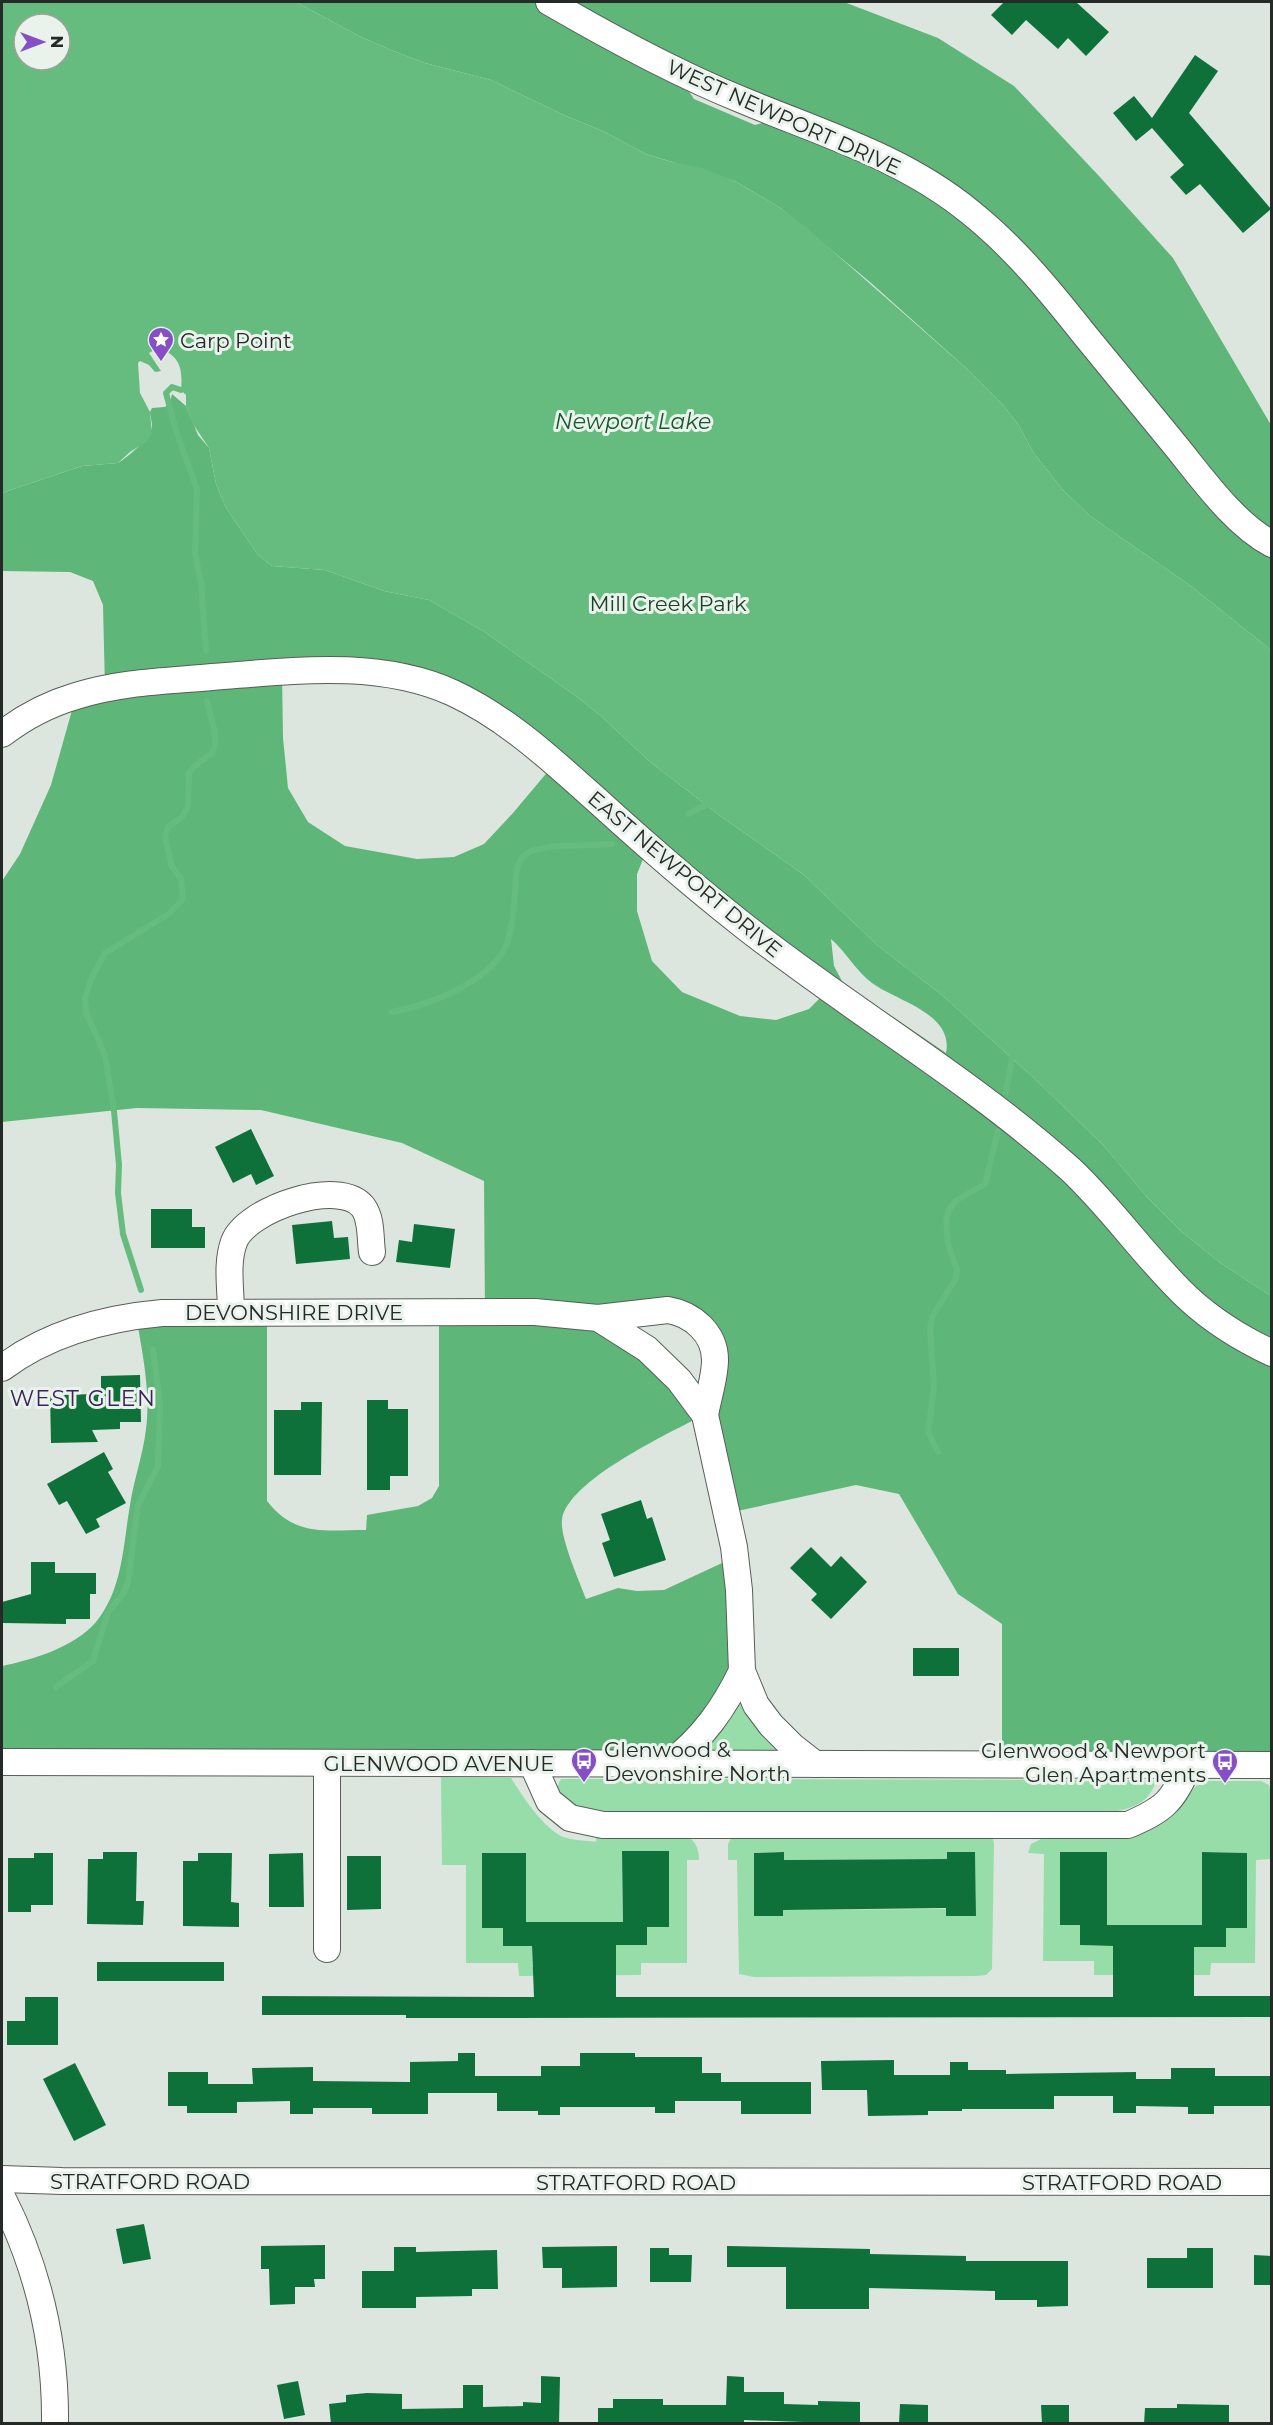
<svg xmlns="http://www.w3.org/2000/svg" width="1273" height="2425" font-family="Montserrat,sans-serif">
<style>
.green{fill:#97dda9;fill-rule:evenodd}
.forest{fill:#5fb679;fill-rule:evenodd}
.water{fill:#66bc7f;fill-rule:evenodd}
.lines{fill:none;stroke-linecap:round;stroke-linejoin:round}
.stream{stroke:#66bc7f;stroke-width:6}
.building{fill:#0e7139}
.minor-casing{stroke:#565e57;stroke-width:28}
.minor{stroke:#fff;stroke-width:26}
.labels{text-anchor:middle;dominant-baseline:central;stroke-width:6;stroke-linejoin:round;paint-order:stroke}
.street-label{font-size:21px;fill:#262a27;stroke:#e9f3eb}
.poi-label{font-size:21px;fill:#262a27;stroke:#e9f3eb;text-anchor:start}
.park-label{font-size:21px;fill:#1b4027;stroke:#e9f3eb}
.water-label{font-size:22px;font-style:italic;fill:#18572f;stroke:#e9f3eb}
.neighbourhood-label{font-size:22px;letter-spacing:1.5px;fill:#3c225b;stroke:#e9f3eb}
</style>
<rect width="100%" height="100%" fill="#dce6de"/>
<g class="green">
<polygon points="742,1671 815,1764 685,1752"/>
<path d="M441,1777L511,1778C524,1798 539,1822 559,1835C569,1841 585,1840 596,1842V1833H682C694,1839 699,1846 699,1860H687V1963H641V1975L519,1976L518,1963H466V1865H442ZM622,1851H669V1927H647L616,1945L615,1967H532V1946H503V1928H482V1853H526V1922H623Z"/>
<path d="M561,1779L1156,1780C1147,1819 1094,1812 1063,1814L583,1812L558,1796V1785Z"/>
<path d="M1205,1781H1261L1269,1785L1271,1794L1272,1859L1256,1860L1255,1963H1211L1210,1975H1094V1961H1043L1044,1854L1028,1853L1031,1844L1049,1835L1134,1834C1178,1825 1173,1796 1205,1781ZM1060,1852H1107V1925H1202V1852L1247,1853V1928H1226L1194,1947V1969H1113V1946L1080,1945V1925H1060Z"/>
<path d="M733,1835L992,1836L994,1843L992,1969L986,1975L976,1976L754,1977L739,1974L737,1860H728V1844ZM784,1852V1860L947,1859V1852H975L976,1915L946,1909L783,1910L782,1916H754V1853Z"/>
</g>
<g class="forest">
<path d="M296,2H844L938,38L1014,86L1099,176L1173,258L1271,425V650L1191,586L1090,516L1063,490L1033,452L1018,424L1003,405L966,368L871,283L782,209L735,181L646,154L603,131L566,116L491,80L425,63L391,50L361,37ZM686,87L769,121L755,125L694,99Z"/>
<path d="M172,394L186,406L198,435L209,448L216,484L226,508L258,555L272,566L325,570L384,591L429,600L483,631L576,696L602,717L649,761L719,815L804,875L877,945L943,996L1036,1080L1103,1145L1147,1197L1182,1232L1219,1262L1271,1296V1765H1002V1624L958,1594L899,1494L856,1485L728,1513L704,1415C671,1432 566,1481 562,1520C560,1538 579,1580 586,1599L618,1588L637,1591L664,1590L735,1557L742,1671L685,1752L2,1762V1666C32,1660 75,1647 96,1622C123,1589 123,1545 130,1505C134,1479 143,1455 146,1429C151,1391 142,1352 136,1315L267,1312V1501C295,1537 325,1530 366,1530L367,1515L418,1506L432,1498L439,1486V1312H485L484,1181L402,1143L261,1110L137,1108L2,1122V881L20,854L51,785L76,696L105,688L103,605L93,581L70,572L2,571V493L82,466L118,463C128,457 152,437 152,426C152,421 150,416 150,412L152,408L165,407L170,402ZM353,670L505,724L555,763L513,813L484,844L454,857L417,859L345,846L308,822L288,788L283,738L282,672ZM648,847L828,990L809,1009L776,1020L740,1016L682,992L652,961L637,911V874ZM831,939C845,951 856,971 872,983C896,1001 954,1013 946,1053L843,983L834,966ZM600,1317L693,1319L715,1360L704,1414Z"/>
</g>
<path class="water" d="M2,2H296L361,37L391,50L425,63L491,80L566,116L603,131L646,154L672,162L702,168L735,181L782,209L803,225L966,368L1003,405L1018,424L1033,452L1063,490L1090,516L1191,586L1271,650V1296L1219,1262L1182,1232L1147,1197L1103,1145L1036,1080L943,996L877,945L804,875L719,815L649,761L602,717L576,696L483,631L429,600L384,591L325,570L272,566L258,555L226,508L216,484L209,448L193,424L186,406V395L181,390C183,369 180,355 158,348L149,353L161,371L155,372L149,365L140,361L138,363L140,393L150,412L152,434L146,442L130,452L118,463L82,466L2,493ZM24,24H60V60H24Z"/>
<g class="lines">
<g class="stream">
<polyline points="181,390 172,387 166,393 176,431 197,489 195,553 201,583 206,651"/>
<polyline points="688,814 706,805"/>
<path d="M392,1012C429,1005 492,982 507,943C513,928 513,910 515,893C516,880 514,864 525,855C540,842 590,847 612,844"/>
<polyline points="1006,1092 1012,1058"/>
<polyline points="141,1290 123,1234 118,1193 119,1165 114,1111 105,1055 87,1015 85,998 91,979 105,953 170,913 183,899 181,879 171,865 165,836 168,827 182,817 188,807 189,773 196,765 212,753 215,746 215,732 207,701"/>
<polyline points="938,1452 928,1432 934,1387 930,1329 932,1317 956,1278 957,1270 948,1244 946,1220 949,1210 955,1201 985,1184 998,1131"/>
<polyline points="56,1687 93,1661 108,1612 123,1594 128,1582 138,1505 158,1466 160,1405 153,1349"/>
</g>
</g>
<g class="building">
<polygon points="1004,2 1076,2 1109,32 1086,56 1068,38 1058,49 1026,20 1012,35 991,15"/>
<polygon points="1195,55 1218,71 1189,113 1271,209 1243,233 1200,184 1186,195 1170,177 1184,165 1152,128 1136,141 1113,113 1134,96 1152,118"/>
<polygon points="251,1129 274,1176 256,1185 251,1174 233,1183 215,1147"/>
<polygon points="151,1209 192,1209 192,1227 205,1227 205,1248 151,1248"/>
<polygon points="332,1221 334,1238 348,1237 350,1259 296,1264 292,1225"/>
<polygon points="414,1224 455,1229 450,1268 396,1262 399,1240 412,1242"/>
<polygon points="140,1375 141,1422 120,1422 120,1429 92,1430 98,1442 51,1443 50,1395 101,1394 101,1376"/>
<polygon points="367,1400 388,1400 388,1409 408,1409 408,1476 390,1476 390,1490 367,1490"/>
<polygon points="301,1402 322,1402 321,1475 274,1475 274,1410 301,1410"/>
<polygon points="104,1452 113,1469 108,1472 126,1503 96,1519 100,1527 86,1534 67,1501 59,1505 47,1484"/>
<polygon points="641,1500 647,1519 652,1517 666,1560 614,1577 602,1543 610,1540 601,1514"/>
<polygon points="811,1547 831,1567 841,1556 867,1582 831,1619 811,1600 817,1594 790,1568"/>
<polygon points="31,1562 55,1562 55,1573 96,1573 96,1594 90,1594 90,1619 66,1619 66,1624 2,1623 2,1602 31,1594"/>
<rect x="913" y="1648" width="46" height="28"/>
<polygon points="622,1851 669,1851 669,1927 647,1927 647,1945 616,1945 616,1997 1113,1997 1113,1946 1080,1945 1080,1925 1060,1925 1060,1852 1107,1852 1107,1925 1202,1925 1202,1852 1247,1853 1247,1928 1226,1928 1226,1947 1194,1947 1194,1996 1272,1996 1272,2017 406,2018 406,2015 262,2015 262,1996 534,1997 532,1946 503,1946 503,1928 482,1928 482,1853 526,1853 526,1922 623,1922"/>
<polygon points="103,1852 137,1852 136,1901 144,1901 143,1925 87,1924 88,1859 103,1859"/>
<polygon points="784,1852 784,1860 947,1859 947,1852 975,1852 976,1916 946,1916 946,1908 783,1910 783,1916 754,1916 754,1853"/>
<polygon points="34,1853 53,1853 53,1905 31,1905 31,1912 8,1912 8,1858 34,1858"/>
<polygon points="198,1853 232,1853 231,1902 239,1903 239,1927 183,1926 183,1861 198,1861"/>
<polygon points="303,1853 304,1907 269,1907 269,1854"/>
<polygon points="347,1856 381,1856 381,1909 347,1910"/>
<rect x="97" y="1962" width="127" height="19"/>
<polygon points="25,1997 58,1997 58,2045 7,2045 7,2021 25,2021"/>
<polygon points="458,2053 475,2053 475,2076 541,2076 541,2066 580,2066 580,2053 635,2053 635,2057 702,2057 702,2073 721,2073 721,2082 811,2082 811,2114 741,2114 741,2101 675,2101 675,2113 655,2113 655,2107 560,2107 560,2115 538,2115 538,2111 497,2111 497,2093 428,2093 428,2114 372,2114 372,2108 313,2108 313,2114 290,2114 290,2101 237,2102 237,2113 187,2113 187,2106 168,2106 168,2072 208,2072 208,2084 253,2084 252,2068 313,2067 313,2081 410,2082 410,2062 458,2061"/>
<polygon points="894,2060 894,2075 950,2075 950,2062 968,2062 968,2070 1006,2070 1006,2074 1136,2072 1136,2079 1171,2079 1171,2068 1215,2068 1215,2076 1272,2076 1272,2106 1214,2106 1214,2114 1188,2114 1188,2107 1136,2106 1136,2113 1113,2113 1113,2096 1054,2096 1054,2109 962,2109 962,2111 928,2111 928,2115 868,2116 867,2090 822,2090 821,2061"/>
<polygon points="75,2063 106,2125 74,2141 43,2079"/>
<polygon points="144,2224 151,2259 123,2264 116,2229"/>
<polygon points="325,2245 325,2279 314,2279 315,2287 295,2287 295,2304 270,2305 269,2269 261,2269 261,2246"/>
<polygon points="617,2246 617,2287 562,2288 562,2268 543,2268 542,2247"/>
<polygon points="727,2246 870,2249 870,2254 966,2256 966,2261 1068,2261 1068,2306 1037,2307 1037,2300 995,2300 995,2291 869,2288 869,2309 786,2309 786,2267 727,2267"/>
<polygon points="394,2247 416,2247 416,2252 497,2250 498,2289 472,2289 472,2296 416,2297 416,2308 362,2308 362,2271 394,2271"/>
<polygon points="650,2248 669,2248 669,2255 692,2255 691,2282 650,2282"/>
<polygon points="1187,2248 1213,2248 1213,2288 1147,2288 1147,2258 1187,2258"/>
<polygon points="1254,2255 1272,2256 1272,2285 1254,2285"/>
<polygon points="541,2376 560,2377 559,2424 331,2424 329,2404 346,2402 346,2395 367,2393 402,2394 402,2409 463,2408 463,2385 483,2385 483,2407 523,2406 523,2402 541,2403"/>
<polygon points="727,2376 744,2377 744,2392 784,2392 784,2404 818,2405 818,2401 860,2402 860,2424 744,2420 744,2424 598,2424 598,2408 613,2408 613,2399 663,2399 663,2405 726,2405"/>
<polygon points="298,2381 305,2415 284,2419 277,2385"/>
<polygon points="900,2404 928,2405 928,2424 899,2424"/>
<polygon points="1177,2404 1229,2405 1229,2424 1144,2424 1145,2408 1177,2408"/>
<polygon points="1041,2405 1069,2405 1069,2424 1042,2424"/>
</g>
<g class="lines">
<defs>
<g id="minor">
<path d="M549,2C611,38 675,73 742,100C821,133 903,157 970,212C1014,247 1049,290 1084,334C1114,371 1145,408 1175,445C1202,478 1234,524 1272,544"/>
<path d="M2,734C24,717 49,704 76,696C120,682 167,681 212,677C292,671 378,659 453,693C509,719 555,763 600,803C645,844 691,884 739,922C847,1008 967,1077 1070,1169C1113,1209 1146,1259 1189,1299C1213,1321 1242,1339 1272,1353"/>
<path d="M231,1312C231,1290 226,1263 234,1242C246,1209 340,1177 363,1207C372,1219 370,1238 372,1252"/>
<path d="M598,1318L668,1310C692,1314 715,1333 715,1360C715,1377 708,1398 705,1415"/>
<path d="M2,1368C47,1334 106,1318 162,1313L535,1312L598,1318L647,1349L679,1380L705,1415L734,1547L739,1590L742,1671L756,1705L771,1725L792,1746L815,1764"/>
<polyline points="2,1762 1272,1765"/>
<polyline points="327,1763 327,1949"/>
<path d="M532,1763L549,1801L570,1818L603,1825H1128C1165,1809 1172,1802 1189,1765"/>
<path d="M669,1764C703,1738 724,1708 742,1671"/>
<polyline points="2,2179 62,2181 1272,2182"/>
<path d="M2,2197C38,2268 56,2343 55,2424"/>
</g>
</defs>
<use href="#minor" class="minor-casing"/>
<use href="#minor" class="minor"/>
</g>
<defs>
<symbol id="sight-pin" viewBox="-11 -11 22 30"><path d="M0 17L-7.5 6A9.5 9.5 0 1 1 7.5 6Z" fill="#864fc6" stroke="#e9f3eb"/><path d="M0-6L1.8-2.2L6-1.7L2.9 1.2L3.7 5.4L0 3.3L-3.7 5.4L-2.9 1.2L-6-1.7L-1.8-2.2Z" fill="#fff"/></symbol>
<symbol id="bus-pin" viewBox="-11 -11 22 30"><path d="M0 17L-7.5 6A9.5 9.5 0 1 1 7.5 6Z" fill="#864fc6" stroke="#e9f3eb"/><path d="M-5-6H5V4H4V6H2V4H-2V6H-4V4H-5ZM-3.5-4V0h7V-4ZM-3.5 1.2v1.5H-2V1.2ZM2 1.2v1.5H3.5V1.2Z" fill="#fff"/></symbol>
</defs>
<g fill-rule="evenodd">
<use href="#sight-pin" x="146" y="325" width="30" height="40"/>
<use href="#bus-pin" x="569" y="1746" width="30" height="40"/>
<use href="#bus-pin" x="1210" y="1747" width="30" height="40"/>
</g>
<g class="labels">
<g class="street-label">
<text transform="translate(784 117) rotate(24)">WEST NEWPORT DRIVE</text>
<text transform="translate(685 874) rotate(40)">EAST NEWPORT DRIVE</text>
<text x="294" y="1312">DEVONSHIRE DRIVE</text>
<text x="439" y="1763">GLENWOOD AVENUE</text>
<text x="150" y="2181">STRATFORD ROAD</text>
<text x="636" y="2182">STRATFORD ROAD</text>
<text x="1122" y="2182">STRATFORD ROAD</text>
</g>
<g class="poi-label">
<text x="180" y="340">Carp Point</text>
<text x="604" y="1749">Glenwood &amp;<tspan x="604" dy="24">Devonshire North</tspan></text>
<text x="1206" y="1750" text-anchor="end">Glenwood &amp; Newport<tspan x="1206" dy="24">Glen Apartments</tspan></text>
</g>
<g class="park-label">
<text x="668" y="603">Mill Creek Park</text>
</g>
<g class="water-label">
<text x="633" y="421">Newport Lake</text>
</g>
<g class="neighbourhood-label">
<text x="83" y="1398">WEST GLEN</text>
</g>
</g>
<rect width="1273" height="2425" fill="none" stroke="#262a27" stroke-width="6"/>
<g transform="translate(42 42) rotate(90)"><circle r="28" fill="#e9f3eb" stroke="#9ba39d" stroke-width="1.5"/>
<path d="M0-4.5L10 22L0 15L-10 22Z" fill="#864fc6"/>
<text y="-9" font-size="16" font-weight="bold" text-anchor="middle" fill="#262a27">N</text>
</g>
</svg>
